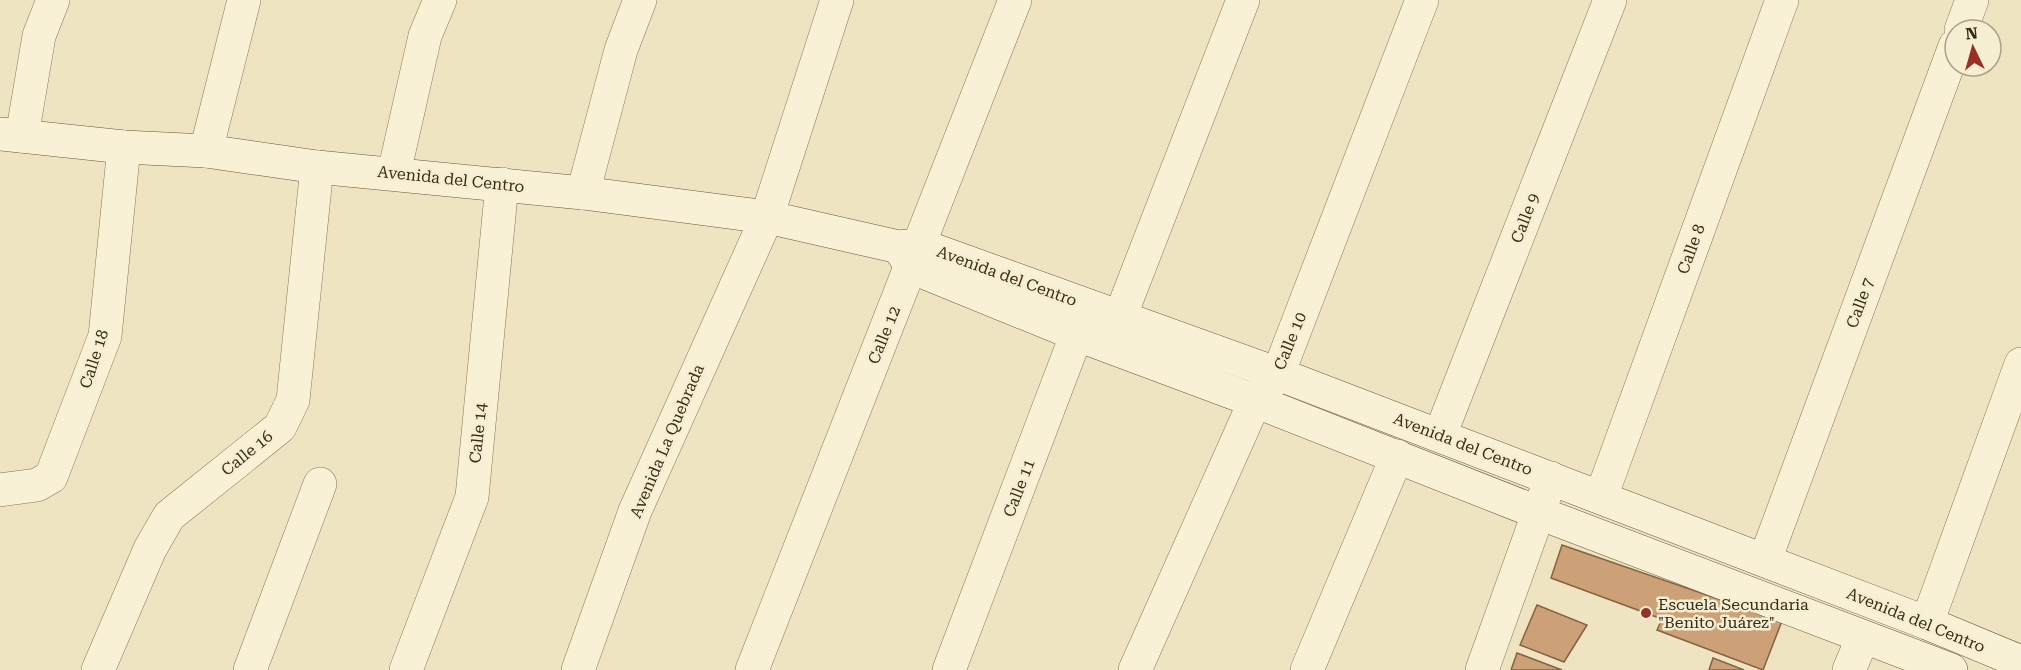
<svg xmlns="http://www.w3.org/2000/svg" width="2021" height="670" font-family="'Roboto Serif',serif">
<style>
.building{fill:#cda177;stroke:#88613e;stroke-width:1.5}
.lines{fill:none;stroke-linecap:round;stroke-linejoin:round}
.street-casing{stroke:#887559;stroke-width:34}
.secondary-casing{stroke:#6a563c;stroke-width:34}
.street{stroke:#f9f1d5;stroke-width:33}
.secondary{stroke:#f9f1d5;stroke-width:33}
.poi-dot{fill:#982f28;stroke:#f6eed1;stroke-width:2}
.labels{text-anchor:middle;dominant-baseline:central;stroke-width:5;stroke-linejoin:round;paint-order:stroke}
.street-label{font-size:16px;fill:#382c1d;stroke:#f6eed1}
.poi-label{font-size:16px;fill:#382c1d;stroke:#f6eed1;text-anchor:start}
</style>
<rect width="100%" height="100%" fill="#eee4c1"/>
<g class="building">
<polygon points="1562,545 1782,621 1763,670 1657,630 1662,619 1551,578"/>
<polygon points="1537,605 1587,625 1564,662 1520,645"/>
<polygon points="1517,653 1562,670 1511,670"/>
<polygon points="1713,658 1744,670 1709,670"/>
</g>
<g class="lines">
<defs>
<g id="street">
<polyline points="1961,30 1972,0"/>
<polyline points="22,136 39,36 53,0"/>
<polyline points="206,151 244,0"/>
<polyline points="394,173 425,36 440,0"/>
<polyline points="583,193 621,50 640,0"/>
<polyline points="1120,317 1243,0"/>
<polyline points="1440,435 1610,0"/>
<polyline points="0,490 37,485 51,477 105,336 124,147"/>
<polyline points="1601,497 1782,0"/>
<polyline points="1765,560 1955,46"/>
<polyline points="1927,623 2021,364"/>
<polyline points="98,670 150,549 169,516 280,427 293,400 317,167"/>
<polyline points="250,670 320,484"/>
<polyline points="406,670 472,497 502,184"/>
<polyline points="578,670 635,511 767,217 837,0"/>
<polyline points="752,670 1015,0"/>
<polyline points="949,670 1087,307"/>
<polyline points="1135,670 1255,401 1278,374 1422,0"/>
<polyline points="1307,670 1397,456"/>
<polyline points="1482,670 1551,478"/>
<polyline points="1849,670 1863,637"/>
</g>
<g id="secondary">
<polyline points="0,134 124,147 206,151 317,167 583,193 767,217 899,247 920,245 1278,374 1927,623 2021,662"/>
<polyline points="899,247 911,267 1078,335 1255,401 1539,513 1951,670"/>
</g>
</defs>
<use href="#street" class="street-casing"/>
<use href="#secondary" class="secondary-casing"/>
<use href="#street" class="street"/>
<use href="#secondary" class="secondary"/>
</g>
<circle class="poi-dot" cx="1646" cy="613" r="6"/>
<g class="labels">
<g class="street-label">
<text transform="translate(451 179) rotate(6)">Avenida del Centro</text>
<text transform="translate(1525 218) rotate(-69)">Calle 9</text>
<text transform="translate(1691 249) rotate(-70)">Calle 8</text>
<text transform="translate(1007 276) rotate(20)">Avenida del Centro</text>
<text transform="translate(1860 303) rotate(-70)">Calle 7</text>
<text transform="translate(884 335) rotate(-68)">Calle 12</text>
<text transform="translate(1290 341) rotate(-68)">Calle 10</text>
<text transform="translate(94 359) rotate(-72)">Calle 18</text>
<text transform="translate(478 433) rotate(-84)">Calle 14</text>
<text transform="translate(667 441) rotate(-67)">Avenida La Quebrada</text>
<text transform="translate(1463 444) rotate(21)">Avenida del Centro</text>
<text transform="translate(247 453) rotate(-39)">Calle 16</text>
<text transform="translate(1019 488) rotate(-69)">Calle 11</text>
<text transform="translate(1916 620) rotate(22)">Avenida del Centro</text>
</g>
<g class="poi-label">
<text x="1658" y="604">Escuela Secundaria<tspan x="1658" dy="18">"Benito Juárez"</tspan></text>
</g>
</g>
<g transform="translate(1973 48) rotate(355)"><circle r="28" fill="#f6eed1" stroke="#aaa089" stroke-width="1.5"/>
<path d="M0-4.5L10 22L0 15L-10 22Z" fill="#982f28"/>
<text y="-9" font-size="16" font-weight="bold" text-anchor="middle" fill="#382c1d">N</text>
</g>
</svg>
